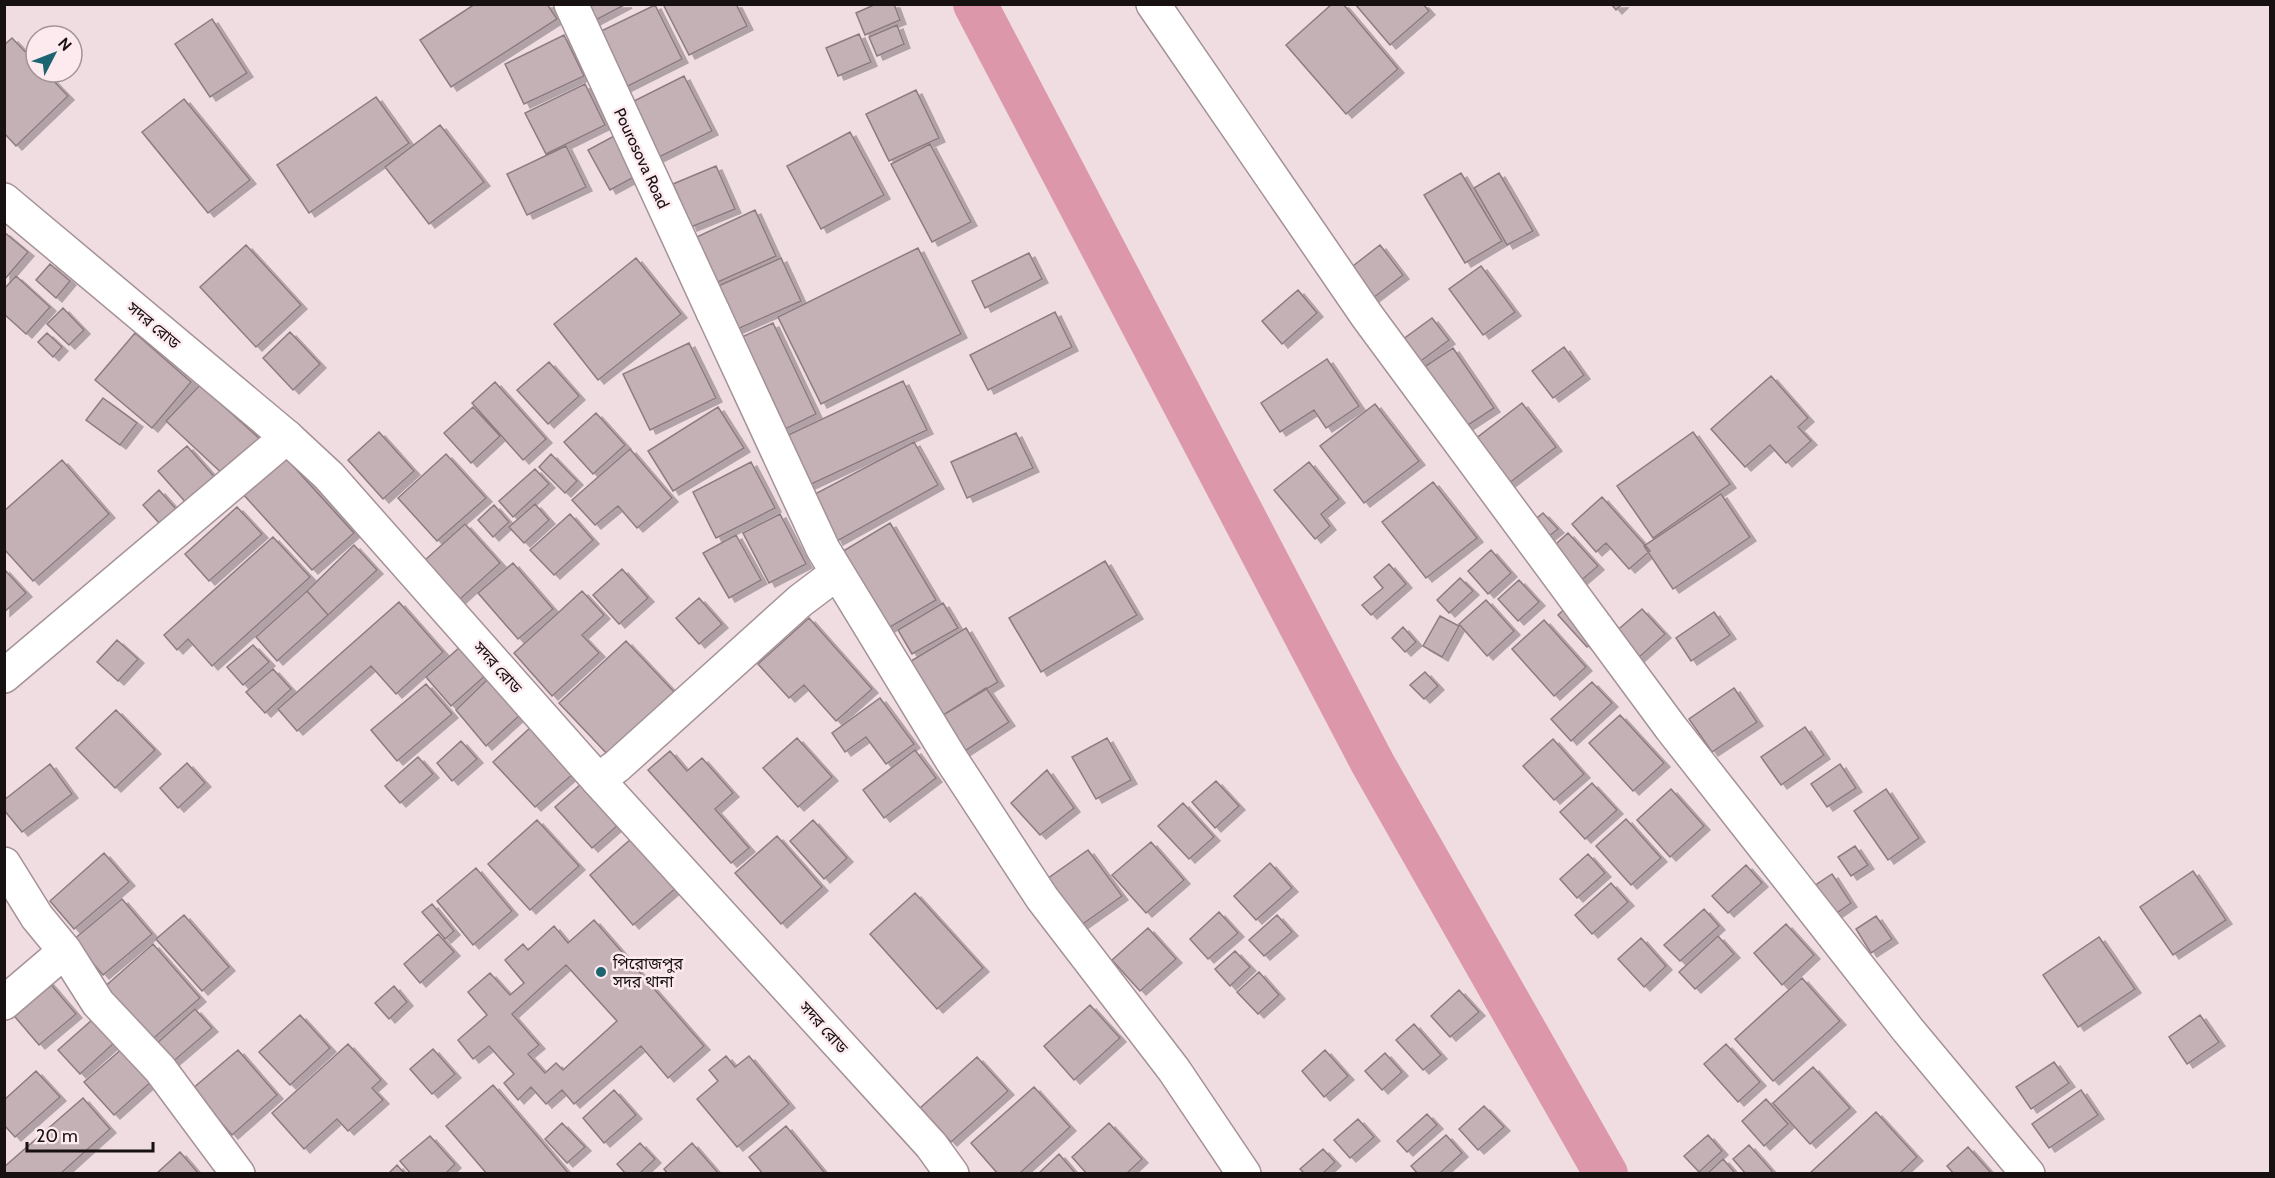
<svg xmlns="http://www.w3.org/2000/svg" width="2275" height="1178" viewBox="0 0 2275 1178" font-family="Cabin,'Noto Sans Bengali',sans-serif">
<defs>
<filter id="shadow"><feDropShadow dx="6" dy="4" stdDeviation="0" flood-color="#0004"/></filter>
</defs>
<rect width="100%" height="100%" fill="#f0dde2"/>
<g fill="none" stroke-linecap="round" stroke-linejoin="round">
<path stroke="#dd97ab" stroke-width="44" d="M975 4 1373 764 1606 1174"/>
</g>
<path fill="#c3b1b6" stroke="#8d7b80" stroke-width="1.5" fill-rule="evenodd" filter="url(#shadow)" d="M475 4H547L557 19 451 87 420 40Z
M582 4H626L592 22Z
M663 4H736L747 26 689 55Z
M876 4H894L900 20 865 35 856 13Z
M1332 4H1343L1398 69 1346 114 1286 45Z
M1355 4H1423L1429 11 1390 45Z
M1611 4H1622L1616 10Z
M655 5 682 59 624 88 597 33Z
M212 19 247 73 210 97 175 44Z
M897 25 904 44 877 56 869 37Z
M859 34 871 62 838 76 826 48Z
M564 35 584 76 524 104 505 64Z
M12 38 36 63V72H45L68 96 16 146 4 133V45Z
M684 76 712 131 653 160 626 105Z
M585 84 605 125 546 154 525 113Z
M916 90 939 138 889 161 866 114Z
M376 97 409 143 309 213 277 165Z
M184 99 250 180 208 213 142 132Z
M440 125 484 182 429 224 385 167Z
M850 132 884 195 821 229 787 166Z
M616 135 638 175 610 190 588 150Z
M930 144 971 222 932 242 891 164Z
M566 146 586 187 527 215 507 174Z
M716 166 735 209 691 227 673 184Z
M1461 173 1502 241 1465 263 1424 195Z
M1499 173 1533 231 1507 245 1474 188Z
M755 210 776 256 709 286 688 241Z
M4 232 28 252 4 280Z
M246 245 301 305 256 347 200 287Z
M1380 245 1403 275 1373 298 1349 269Z
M918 248 961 334 821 404 778 317Z
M1029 253 1042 279 985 308 972 281Z
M636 258 681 314 598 380 554 324Z
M781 258 801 301 726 334 707 291Z
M50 264 70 281 56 298 36 280Z
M1481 266 1515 312 1483 335 1449 289Z
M16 276 50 307 26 334 4 314V289Z
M1298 290 1317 313 1282 344 1262 321Z
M63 308 84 330 69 345 47 324Z
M1055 312 1072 347 988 390 970 355Z
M1432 318 1449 340 1418 363 1402 340Z
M773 323 816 414 779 432 735 340Z
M290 332 320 364 293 390 263 358Z
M47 333 62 347 53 357 38 342Z
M135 333 191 382 152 428 95 380Z
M689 343 716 398 650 430 623 374Z
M1564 347 1584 375 1553 398 1532 371Z
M1453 348 1494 408 1459 431 1418 371Z
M1327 359 1359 406 1326 428 1314 410 1280 432 1261 403Z
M549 362 579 396 548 424 517 390Z
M1771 376 1808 418 1798 427 1811 441 1786 463 1770 445 1745 467 1711 429Z
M903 381 927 430 807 486 784 437Z
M495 382 546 439 523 460 472 403Z
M200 385 261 440 227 478 166 421Z
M103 398 137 423 120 445 86 420Z
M1522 403 1556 447 1504 487 1470 443Z
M1375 404 1419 461 1364 503 1320 446Z
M473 407 500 436 471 463 444 433Z
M718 407 744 448 673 491 648 451Z
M596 413 625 445 593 474 564 442Z
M379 432 414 471 383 499 348 460Z
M1693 432 1730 484 1653 538 1617 486Z
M1016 433 1033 468 967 498 951 462Z
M914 442 938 485 837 541 815 494Z
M187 446 217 480 188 505 158 471Z
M630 449 672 498 637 528 618 506 595 525 572 500Z
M446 454 486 498 437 541 398 498Z
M551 454 577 481 565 493 539 467Z
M283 455 354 533 312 570 242 493Z
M62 460 109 514 33 581 4 549V511Z
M751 462 775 508 716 538 693 492Z
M1309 462 1339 499 1321 514 1330 526 1315 539 1274 490Z
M535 469 549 484 513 517 499 501Z
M1433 482 1477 538 1426 578 1382 522Z
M159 490 184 518 168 533 143 505Z
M1721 494 1750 537 1673 589 1644 546Z
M1602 497 1650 551 1629 569 1606 543 1596 552 1572 524Z
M535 504 549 520 524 543 509 527Z
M494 505 509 522 493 537 478 520Z
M237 507 262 534 209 581 185 554Z
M1543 513 1558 529 1543 541 1529 524Z
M570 514 593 540 554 575 530 550Z
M780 514 806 564 769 583 743 533Z
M890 523 936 600 885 630 840 553Z
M465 524 500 563 449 609 414 570Z
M1568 533 1598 566 1577 584 1548 551Z
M736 535 761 580 729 598 703 553Z
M273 537 310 577 212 666 188 639 177 650 164 635Z
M354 545 377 570 328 615 307 591Z
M1491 550 1511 573 1488 594 1468 571Z
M1105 561 1137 615 1041 672 1009 618Z
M513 563 553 609 518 639 478 593Z
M1389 564 1406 584 1371 615 1362 605 1383 588 1374 577Z
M4 569 26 593 4 612Z
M622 569 648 598 619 624 593 595Z
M1460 578 1473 591 1449 613 1437 600Z
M1519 580 1539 602 1518 621 1498 599Z
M307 591 328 615 277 661 256 637Z
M582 591 604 615 582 635 599 653 552 696 514 653Z
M699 598 722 624 699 644 676 618Z
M1486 600 1514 631 1487 656 1459 624Z
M399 602 443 652 396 694 371 666 297 731 278 709Z
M1572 602 1601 634 1587 647 1558 615Z
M943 603 958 628 912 654 898 630Z
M1642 609 1665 634 1637 659 1614 633Z
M1714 612 1730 635 1691 661 1676 638Z
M1440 616 1459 626 1442 657 1423 646Z
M809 618 872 689 836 721 804 685 789 698 758 664Z
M1544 620 1586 667 1554 696 1512 649Z
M1403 627 1416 642 1405 652 1392 638Z
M966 628 998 682 940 717 906 664Z
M117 640 138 659 118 681 97 662Z
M626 641 677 695 610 757 559 703Z
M253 645 269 662 243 685 227 667Z
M460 647 486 675 451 706 426 677Z
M273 669 291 689 265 713 246 692Z
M1425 672 1438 686 1424 699 1410 685Z
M488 679 520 715 486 746 456 710Z
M1592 682 1612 703 1571 741 1551 719Z
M426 684 452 714 397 761 371 730Z
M986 688 1009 722 962 753 940 717Z
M1734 688 1757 722 1712 752 1689 719Z
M880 698 914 744 886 764 866 737 845 752 832 733Z
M116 710 155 750 115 788 76 748Z
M1620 715 1664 763 1633 791 1589 743Z
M532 726 574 773 535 807 493 762Z
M1805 727 1824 755 1781 785 1761 757Z
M797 738 832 777 798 807 763 768Z
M1107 738 1131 780 1096 799 1072 757Z
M1553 739 1584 774 1554 800 1523 766Z
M461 741 477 759 452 781 437 763Z
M915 750 936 778 884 818 863 790Z
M670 751 687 771 702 758 733 793 715 809 749 848 731 863 648 770Z
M418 757 433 774 400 803 385 786Z
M187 763 205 783 178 808 160 788Z
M50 764 72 794 22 832 4 810V800Z
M1840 764 1856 788 1827 807 1811 784Z
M1047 770 1074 808 1040 835 1011 803Z
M1216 781 1239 806 1215 828 1192 802Z
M1592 783 1617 810 1585 839 1560 812Z
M581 784 617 826 592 848 555 807Z
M1671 789 1704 826 1670 857 1637 820Z
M1886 789 1919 838 1888 860 1854 811Z
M1183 803 1214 837 1189 859 1158 826Z
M1626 819 1661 858 1631 885 1596 846Z
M537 820 579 866 530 910 488 864Z
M813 820 847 858 824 879 790 841Z
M777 836 822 887 781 924 735 873Z
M632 838 676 888 633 925 590 875Z
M1151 842 1184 880 1146 913 1112 875Z
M1855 846 1868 865 1851 876 1838 857Z
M1088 850 1122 896 1077 928 1044 881Z
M104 853 129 882 74 929 50 901Z
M1588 854 1605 873 1577 898 1560 879Z
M1270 863 1292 888 1256 920 1234 896Z
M1746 865 1762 883 1728 913 1712 896Z
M476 868 512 911 473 945 437 901Z
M2193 871 2226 920 2173 955 2140 907Z
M1832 874 1851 903 1831 917 1811 888Z
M1611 883 1628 902 1592 934 1575 915Z
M915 893 983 968 937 1009 870 934Z
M122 899 152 934 103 975 73 940Z
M432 904 454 931 445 939 422 912Z
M1704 909 1719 926 1680 961 1664 945Z
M1219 912 1238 933 1208 959 1190 939Z
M184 915 229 967 202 991 156 939Z
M1277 915 1292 932 1264 956 1249 940Z
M1876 916 1892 939 1871 953 1856 929Z
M594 920 704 1046 668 1078 641 1046 574 1104 562 1090 546 1104 531 1087 518 1100 504 1083 514 1074 489 1046 473 1059 458 1040 487 1015 468 992 490 973 510 995 524 983 505 960 523 944 528 950 554 926 568 943ZM566 965 617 1021 563 1070 556 1063 545 1073 528 1054 539 1045 512 1014Z
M1786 924 1814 955 1782 985 1754 953Z
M1148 928 1176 959 1140 991 1112 960Z
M438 934 454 952 420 983 404 964Z
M1718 936 1734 954 1695 989 1679 972Z
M2099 937 2135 989 2078 1027 2043 975Z
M1641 938 1666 966 1644 987 1618 959Z
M153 944 200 998 148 1043 101 990Z
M1235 951 1250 967 1230 986 1215 969Z
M1259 972 1279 995 1258 1014 1237 992Z
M1802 978 1840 1021 1773 1081 1735 1039Z
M47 980 76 1014 39 1045 10 1011Z
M394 986 407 1002 389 1019 375 1003Z
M1459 990 1479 1012 1450 1037 1431 1016Z
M1090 1005 1120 1038 1074 1080 1044 1046Z
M195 1009 212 1028 169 1065 154 1046Z
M300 1015 330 1048 290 1085 259 1052Z
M2200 1015 2219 1042 2187 1064 2169 1037Z
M93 1019 114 1043 80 1074 58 1050Z
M1414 1024 1441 1055 1423 1070 1396 1040Z
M348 1044 381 1080 372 1088 383 1100 348 1131 337 1119 304 1149 272 1113Z
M1726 1044 1760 1082 1738 1102 1704 1064Z
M124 1047 153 1080 114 1115 84 1082Z
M433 1049 455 1074 432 1094 410 1069Z
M238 1050 277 1095 232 1135 192 1089Z
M1325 1050 1348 1076 1324 1097 1302 1071Z
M1385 1053 1402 1072 1382 1090 1365 1071Z
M726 1056 735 1067 749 1056 789 1104 737 1147 697 1099 718 1081 709 1070Z
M977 1057 1008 1091 951 1142 920 1108Z
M2054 1062 2069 1083 2031 1109 2016 1087Z
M1813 1067 1850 1108 1810 1144 1773 1103Z
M36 1071 60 1097 15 1137 4 1125V1100Z
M493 1085 541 1141 569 1174H487L446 1126Z
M1034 1087 1070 1127 1019 1174H998L971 1143Z
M614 1090 636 1115 604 1143 583 1118Z
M2081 1090 2098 1115 2049 1148 2032 1124Z
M83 1098 110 1129 60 1174H4V1167Z
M1766 1099 1788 1124 1764 1146 1742 1121Z
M1484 1106 1504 1127 1478 1150 1459 1129Z
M1876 1112 1917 1157 1899 1174H1809Z
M1427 1114 1437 1125 1407 1152 1397 1141Z
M1358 1119 1374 1137 1350 1158 1334 1140Z
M562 1123 585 1147 567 1163 545 1139Z
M1109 1123 1142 1159 1126 1174H1087L1072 1157Z
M786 1126 824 1172 822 1174H763L749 1157Z
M1446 1135 1462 1153 1439 1174H1418L1411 1166Z
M1708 1135 1722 1151 1699 1172 1684 1156Z
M430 1136 455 1164 445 1174H411L400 1161Z
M640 1143 655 1159 639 1174H626L617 1164Z
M692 1143 719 1174H668L664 1169Z
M1749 1145 1772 1171 1770 1174H1746L1733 1159Z
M1968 1147 1992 1174H1954L1947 1166Z
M1323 1149 1335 1162 1322 1174H1305L1300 1169Z
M180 1152 199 1174H156Z
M1059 1154 1076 1174H1038Z
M1723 1159 1736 1174H1707Z
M397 1165 405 1174H388Z"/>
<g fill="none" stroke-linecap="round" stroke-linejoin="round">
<g stroke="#a49297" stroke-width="36">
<path id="minor" d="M1153 4 1367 316 1671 728 1908 1030 2028 1174
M713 312 823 549 951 759 1042 898 1174 1070 1244 1174
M4 676 287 437
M598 780 617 766 800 601 837 573
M4 864 37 917 65 951 98 1003 160 1069 238 1174
M4 1003 65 951"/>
</g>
<g stroke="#a49297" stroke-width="36">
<path id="tertiary" d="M571 4 713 312
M4 200 287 437 329 476 598 780 931 1145 952 1174"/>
</g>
<use href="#minor" stroke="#fff" stroke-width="33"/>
<use href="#tertiary" stroke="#fff" stroke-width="33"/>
</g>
<circle fill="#1b6571" stroke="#fdeaef" stroke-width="2" cx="601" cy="972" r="6"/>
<g text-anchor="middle" stroke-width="5" stroke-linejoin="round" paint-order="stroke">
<g font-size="16" fill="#171112" stroke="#fdeaef">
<text transform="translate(642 158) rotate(65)" y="6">Pourosova Road</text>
<text transform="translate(154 325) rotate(40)" y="6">সদর রোড</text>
<text transform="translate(498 667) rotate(48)" y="6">সদর রোড</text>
<text transform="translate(824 1027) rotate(48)" y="6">সদর রোড</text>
</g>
<g font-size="16" fill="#171112" stroke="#fdeaef" text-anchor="start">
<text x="613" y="969">পিরোজপুর<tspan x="613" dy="18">সদর থানা</tspan></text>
</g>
</g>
<rect width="2275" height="1178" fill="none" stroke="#171112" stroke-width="12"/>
<g transform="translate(54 54) rotate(48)"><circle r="28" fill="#fdeaef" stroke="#a19397" stroke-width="1.5"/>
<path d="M0-4.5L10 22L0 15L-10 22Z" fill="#1b6571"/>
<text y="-9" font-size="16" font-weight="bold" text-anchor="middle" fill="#171112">N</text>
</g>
<path d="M27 1142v9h126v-9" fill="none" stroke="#171112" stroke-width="3"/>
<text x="36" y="1142" font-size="18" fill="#171112" stroke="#fdeaef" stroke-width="4.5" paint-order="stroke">20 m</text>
</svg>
